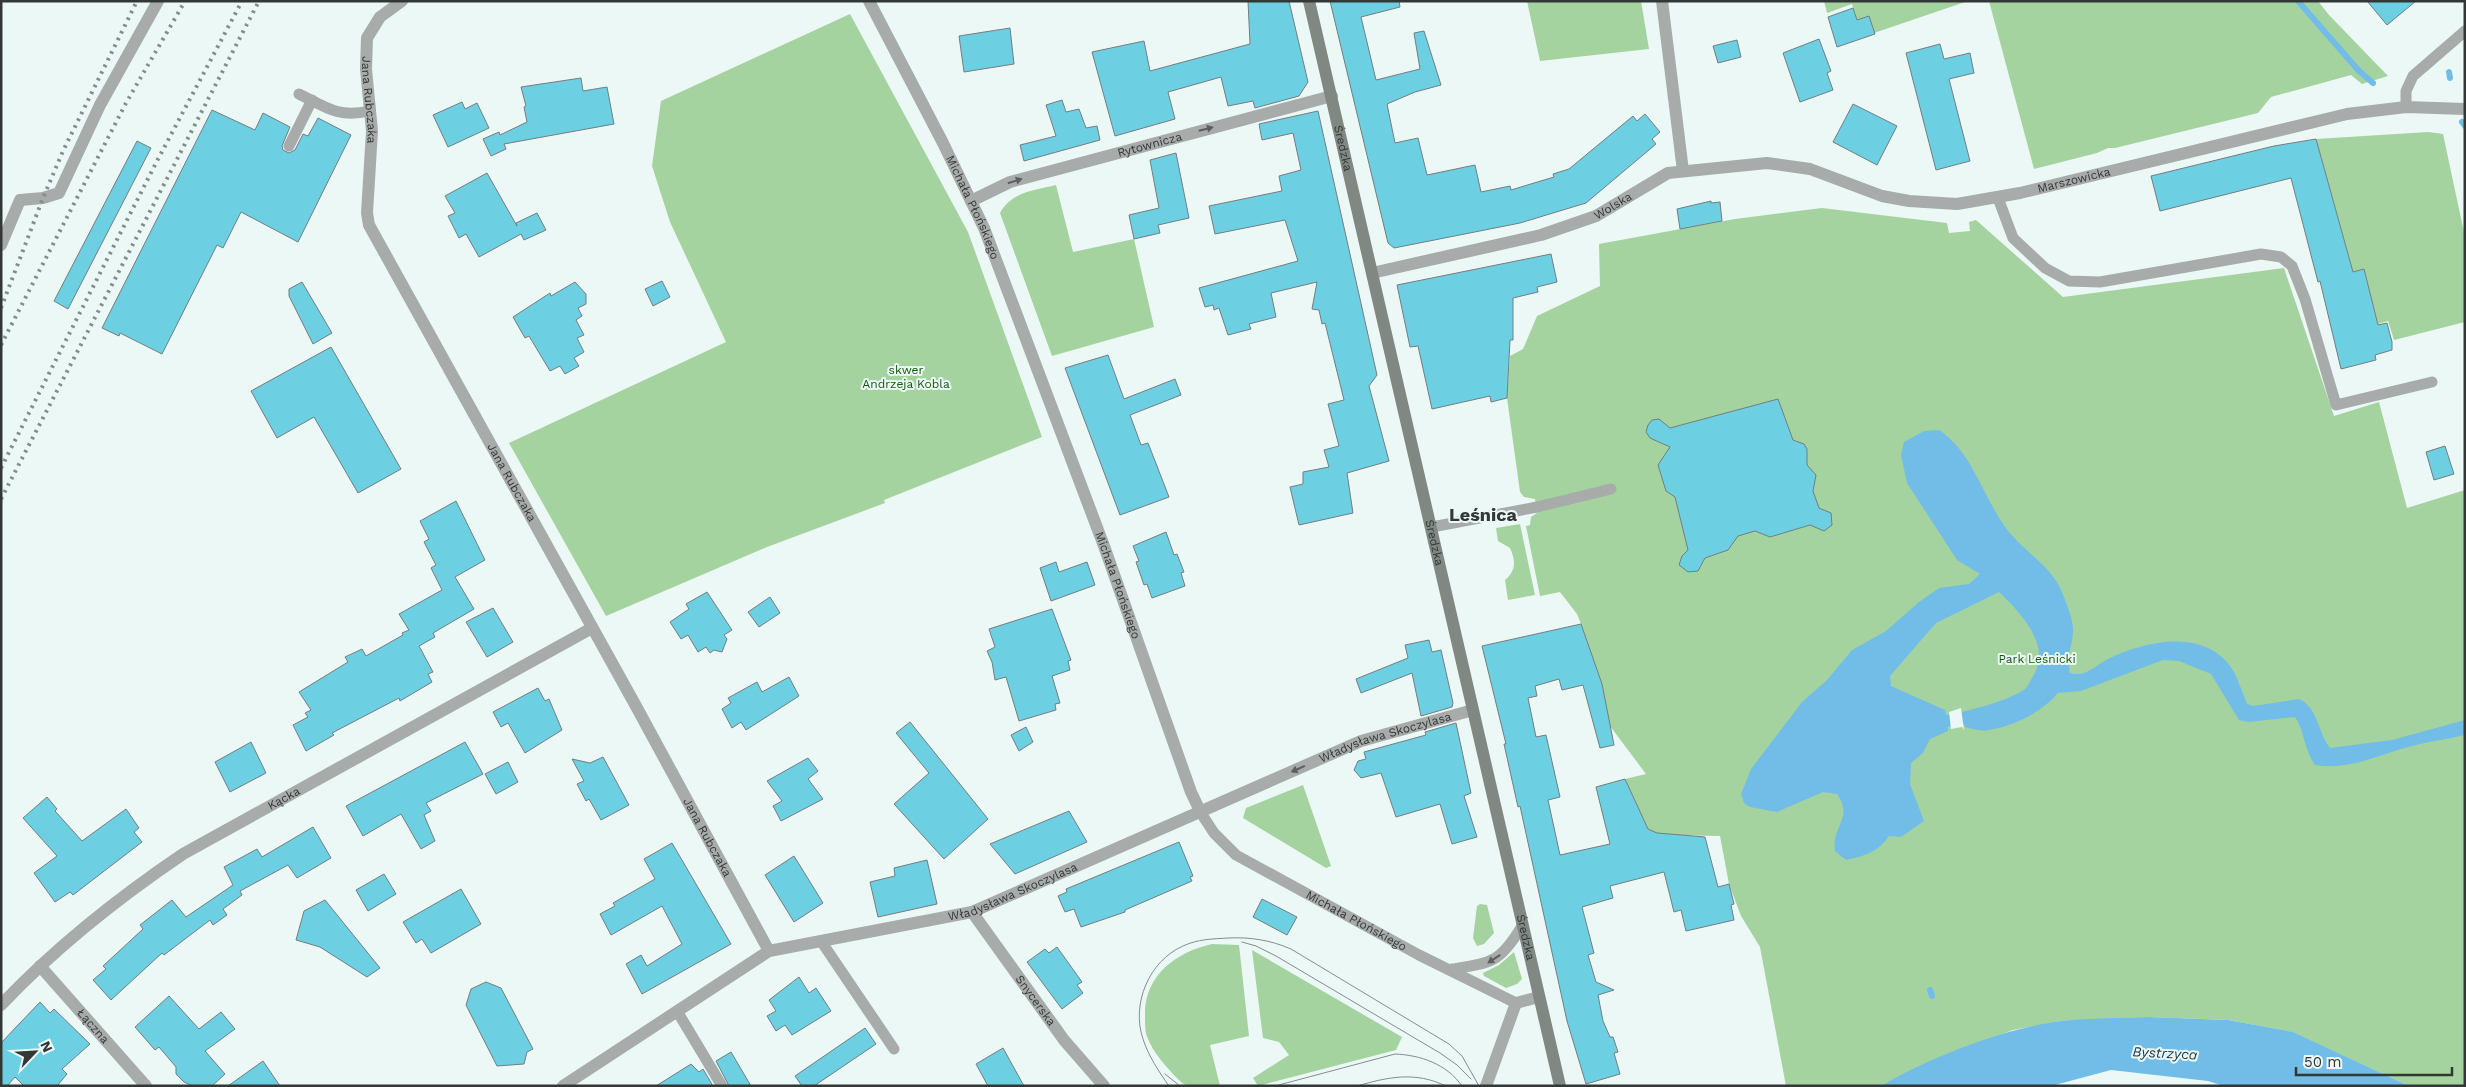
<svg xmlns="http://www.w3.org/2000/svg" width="2466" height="1087" viewBox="0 0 2466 1087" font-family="'Work Sans',sans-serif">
<rect width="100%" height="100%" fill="#ebf8f6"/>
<path fill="#a5d39f" d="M1527 1H1641L1649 49 1540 61Z
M1824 1H1968L1874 33 1869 17 1857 20 1852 4 1827 13Z
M1989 1H2318L2329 15 2388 76 2362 84 2351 75 2271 97 2258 113 2115 148H2108L2097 153 2034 169Z
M850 14 968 232 1042 437 884 500 885 503 767 547 606 616 509 443 726 342 670 222 652 166 661 101Z
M2428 132 2443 134 2465 237V322L2394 340 2388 321 2378 324 2364 269 2353 272 2316 139Z
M1056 185 1073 252 1134 239 1154 327 1052 356 1000 213C1011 192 1035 190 1056 185Z
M1822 208 1947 223 1949 233 1970 231 1969 222 1976 220 2063 297 2284 268 2334 416 2379 402 2407 508 2465 490V1086H2409L2292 1032 2228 1020 2149 1017 2061 1021 2013 1030 1951 1053 1881 1086H1786L1760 947 1741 916 1729 884 1720 836 1660 835 1648 829 1625 779 1646 774 1610 726 1595 666 1581 624 1577 614 1560 592 1540 596 1526 526 1530 525 1531 517 1537 513 1535 499 1524 497 1520 492 1507 398 1510 356 1523 349 1537 316 1600 286 1599 244 1735 219Z
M1520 524 1535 595 1508 600 1505 580C1516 571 1516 561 1510 548L1498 541 1496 528Z
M1303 785 1331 866 1326 868 1243 818 1246 808Z
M1480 904 1487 905 1494 933 1484 944 1477 946 1473 938 1477 906Z
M1212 944 1239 945 1249 1036 1210 1045 1220 1086H1188L1182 1083C1168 1069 1153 1054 1146 1034 1145 1029 1145 1021 1145 1015 1144 976 1176 952 1212 944Z
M1252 950 1402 1037 1396 1050 1258 1086 1253 1078 1289 1055 1279 1042 1263 1038Z
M1514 952 1522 979 1517 984 1506 988 1484 976 1483 973 1499 965Z"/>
<path fill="#72bde7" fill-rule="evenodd" d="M1939 430C1974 453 1984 501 2009 532 2026 553 2051 566 2062 592 2066 603 2074 620 2073 632 2072 649 2066 653 2070 673 2085 678 2096 665 2108 659 2146 640 2208 627 2234 672 2239 682 2243 694 2247 704L2253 706 2299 699C2318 707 2318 733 2330 748L2392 740 2465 720V735C2448 739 2432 741 2416 745 2382 753 2350 771 2315 765 2304 750 2305 732 2295 717L2248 722 2239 720 2211 674 2179 661 2163 660 2081 691 2058 693C2041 713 2015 725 1989 730 1982 732 1973 729 1965 727L1964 724 1948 727V731L1930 739 1923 753 1911 763 1910 784 1924 821 1901 837 1889 836C1878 852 1865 856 1846 860L1835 851C1831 827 1854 818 1837 794L1823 792 1777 812 1750 807 1744 803 1741 794 1751 769 1802 702 1827 680 1852 650 1886 631 1919 602 1939 588 1969 584 1980 574 1957 560 1907 483 1901 455 1904 442 1924 431ZM1999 592C2019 611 2053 646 2033 676 2031 680 2028 686 2025 689 2009 701 1965 712 1946 715L1945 710 1891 686 1890 676 1936 623Z
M2149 1017 2228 1020 2293 1032 2409 1086H2224L2208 1081 2111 1070 2051 1086H1881C1930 1057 2005 1028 2061 1021 2090 1018 2120 1018 2149 1017Z"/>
<path fill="#ebf8f6" d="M1961 708 1964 730 1962 727 1951 729 1949 712Z"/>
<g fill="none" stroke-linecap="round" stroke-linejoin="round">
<path stroke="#72bde7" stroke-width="6" d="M2298 1 2359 71 2373 83
M2449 72 2450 78
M2462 122 2465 126
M1930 990 1932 996"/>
</g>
<path fill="#6dcfe2" stroke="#737e80" d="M1248 1H1289L1308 82 1299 96 1255 108 1253 101 1228 106 1221 77 1168 92 1175 119 1115 136 1092 52 1144 41 1150 71 1250 44Z
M1330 1H1399L1400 7 1361 17 1376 80 1420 69 1414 33 1424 31 1441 85 1415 92 1387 104 1395 143 1418 138 1427 175 1475 165 1481 192 1510 186 1511 190 1554 177 1553 174 1569 169 1633 116 1637 121 1645 114 1660 132 1652 139 1656 144 1586 203 1520 223 1394 248 1388 243Z
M2367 1H2416L2387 25Z
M1853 8 1857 20 1869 16 1875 34 1837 47 1828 17Z
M1010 28 1014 64 964 72 959 36Z
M1819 39 1831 71 1827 73 1833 90 1800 102 1783 53Z
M1737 40 1741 57 1718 63 1713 46Z
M1940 44 1944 59 1970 53 1974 73 1949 79 1970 161 1936 170 1906 53Z
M581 78 583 91 607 87 614 124 504 144 506 149 491 156 483 139 499 132 500 135 527 122 524 107 526 106 521 87Z
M1062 100 1066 112 1079 109 1086 128 1097 126 1100 140 1024 161 1020 145 1056 136 1046 105Z
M462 102 465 109 477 103 489 128 448 147 433 115Z
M1853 104 1897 126 1877 165 1833 142Z
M212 110 255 130 263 113 290 127 282 146 283 150 289 153 295 150 303 134 308 136 318 118 351 135 298 242 241 212 223 248 217 245 162 354 120 333 119 336 102 328Z
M1318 111 1377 375 1369 386 1389 461 1347 473 1353 513 1299 525 1290 487 1303 484V472L1329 467 1324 450 1339 446 1328 404 1344 400 1325 323 1322 324 1319 310 1312 309 1317 282 1271 293 1276 317 1249 324 1251 329 1228 335 1219 308 1214 310 1213 305 1205 307 1199 288 1298 261 1285 220 1215 234 1209 206 1282 191 1279 176 1301 170 1293 133 1262 140 1259 124Z
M2316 139 2353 272 2364 269 2378 325 2387 323 2392 342V350L2375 355 2376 360 2341 369 2320 281 2318 282 2291 178 2160 211 2151 176 2274 146Z
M137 141 151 148 68 309 54 301Z
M1176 153 1189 218 1158 225 1160 233 1134 239 1129 215 1159 208 1150 160Z
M487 173 517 226 516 223 537 213 546 230 524 240 521 234 479 257 466 234 459 238 448 216 455 213 445 196Z
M1711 201V203L1720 202 1722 221 1680 229 1677 209Z
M1551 254 1557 282 1537 287 1538 292 1513 298V340H1510L1507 398 1491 402 1490 396 1432 409 1418 346 1410 347 1397 285Z
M662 281 670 297 653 306 645 289Z
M302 282 332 333 313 344 289 296V289Z
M575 282 586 294V304L578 308 582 316 576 320 584 335 577 338 584 352 574 358 579 366 565 374 560 366 550 371 529 336 525 338 513 317 550 293 551 296Z
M331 347 401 469 358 493 314 417 277 438 251 391Z
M1108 355 1124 399 1175 379 1181 395 1130 415 1141 445 1148 443 1169 497 1120 515 1065 368Z
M1778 399 1793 440 1804 444 1807 449V465L1816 475 1813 491 1819 508 1831 513 1832 525 1824 531 1810 525 1770 537 1755 531 1738 536 1728 550 1705 558 1698 571 1688 572 1679 565 1682 556 1688 550 1675 497 1666 491 1658 465 1670 447 1650 438 1646 432 1648 425 1652 420 1659 419 1670 428Z
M2445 446 2454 474 2434 480 2426 452Z
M456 501 485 560 455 577 474 609 433 633 435 637 419 646 433 672 428 674 432 682 400 701 399 698 332 733 334 735 306 751 293 725 308 717 305 713 311 710 299 692 348 662 345 657 362 649 366 656 403 635 402 633 409 630 399 614 442 590 431 568 436 565 424 542 429 539 420 521Z
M1166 532 1174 555 1177 554 1184 572 1181 573 1185 586 1152 598 1147 584 1144 585 1136 562 1139 561 1133 546Z
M1056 562 1059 572 1087 562 1095 585 1051 601 1040 568Z
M707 592 732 630 724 635 727 639 722 652 714 650 710 653 706 647 698 652 688 635 681 639 670 622 689 609 686 604Z
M770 597 780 613 759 627 748 612Z
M493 608 513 642 487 657 466 622Z
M1052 609 1071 660 1068 661 1070 670 1052 676 1060 703 1055 704 1056 710 1019 721 1006 677 995 680 992 662 987 651 995 647 989 629Z
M1581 624 1602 684 1614 745 1600 748 1583 685 1562 690 1559 679 1535 686 1537 696 1528 698 1536 737 1546 735 1560 797 1548 800 1560 855 1610 844 1596 787 1625 779 1648 829 1657 833 1705 837 1718 887 1729 884 1734 904 1731 905 1734 920 1686 931 1681 910 1674 912 1664 872 1610 886 1613 898 1582 907 1594 953 1588 955 1596 982 1614 990 1598 995 1603 1021 1610 1037H1613L1618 1052 1614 1053 1620 1074 1586 1084 1567 1021 1520 806 1518 807 1504 744H1506L1482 646Z
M1429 640 1432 652 1441 650 1453 703 1452 707 1421 716 1412 673 1361 693 1356 679 1408 658 1405 645Z
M789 677 799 696 746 730 741 722 732 728 722 709 731 703 728 698 757 682 762 692Z
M538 688 545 701 549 699 562 730 525 753 508 723 501 727 493 712Z
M910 722 988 819 944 859 894 804 929 773 896 733Z
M1456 723 1471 793 1464 796 1477 837 1452 844 1440 804 1396 817 1381 773 1361 778 1354 770 1358 761 1366 759 1364 752 1426 735 1425 732Z
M1026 727 1033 742 1019 751 1011 735Z
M251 742 266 773 230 792 215 762Z
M465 742 483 774 426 803 431 811 424 815 435 841 421 849 401 814 363 836 346 806Z
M603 757 629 805 601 820 589 799 586 801 577 784 584 781 572 759 590 763Z
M808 758 818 771 808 779 823 799 781 821 773 806 782 801 767 781Z
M508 762 518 782 496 794 485 774Z
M47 797 57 809 55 811 82 841 126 809 139 828 134 832 142 842 73 895 70 892 55 902 34 873 57 856 23 818Z
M1069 811 1087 842 1015 874 990 844Z
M313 827 331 858 297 878 288 865 240 891 242 895 223 909 227 915 213 925 210 920 164 955 162 953 111 1000 93 980 106 969 103 966 143 929 140 925 172 900 186 917 233 885 224 867 257 849 262 857Z
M1179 842 1193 876 1190 877 1192 881 1125 910V912L1081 927 1074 909 1065 912 1058 896 1067 892 1066 889Z
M672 843 731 944 642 994 626 964 641 955 647 966 682 944 662 906 611 935 600 914 615 906 613 903 655 879 644 859Z
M794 856 823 903 794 922 765 875Z
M927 860 937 904 878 917 870 882 895 876 894 868Z
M384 874 396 894 368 911 356 890Z
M461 889 481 924 431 953 422 939 416 943 403 922Z
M1262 899 1297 917 1287 935 1253 917Z
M325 900 380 968 367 977 320 947 296 940 304 911Z
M1057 947 1082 982 1077 985 1083 993 1062 1009 1027 962 1045 949 1049 953Z
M799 977 809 993 816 988 831 1011 792 1035 785 1025 776 1031 767 1016 776 1011 769 1000Z
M486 982 501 988 533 1049 527 1052 524 1064 497 1066 466 1005 471 989Z
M169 996 199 1029 221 1012 235 1029 205 1051 225 1074 212 1086H193L184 1082 176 1074V1067L159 1047 155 1050 135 1027Z
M40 1002 50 1013 54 1009 90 1044 62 1069 67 1074 57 1086H24L15 1077 7 1086H1V1043Z
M865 1028 876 1044 814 1086H802L795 1076Z
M1003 1048 1024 1086H988L976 1064Z
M731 1052 751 1086H729L716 1061Z
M263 1061 280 1086H228Z
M691 1064 699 1072 703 1069 713 1086H656Z"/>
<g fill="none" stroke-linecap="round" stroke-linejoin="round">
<g stroke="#a7aba9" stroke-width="11">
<path d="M299 94C327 108 338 118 370 111"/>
<path d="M2406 107V91L2413 76 2465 31"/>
<path d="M289 146 312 100"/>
<path d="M1998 198 2013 238 2045 268 2069 281 2100 282 2261 254 2281 257 2292 266 2305 299 2336 405 2432 382"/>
<path d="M1432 527 1537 507 1611 489"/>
<path id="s1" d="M1201 813 1214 833 1236 855 1419 955 1516 1003"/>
<path d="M821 941 894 1049"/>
<path d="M1452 969C1491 963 1500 963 1522 926"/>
<path d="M677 1011 722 1086"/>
</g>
<g stroke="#a7aba9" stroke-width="12">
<path id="s2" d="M402 1 380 17 367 38 366 69 372 131 367 213 369 225 637 708 769 951"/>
<path id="s3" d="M869 1 943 143 984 228 1104 546 1191 792 1201 813"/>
<path id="s4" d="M971 201 1010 182 1332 96"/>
<path d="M1 245 20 200 43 198 59 193 100 105 158 1"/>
<path id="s5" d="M972 912 1064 1040 1104 1086"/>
<path id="s6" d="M40 966 146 1086"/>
<path id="s7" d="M1 1005C55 948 118 898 183 854L592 628"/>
<path id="s8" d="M563 1086 769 951 972 912 1361 741 1473 710"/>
<path d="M1486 1086 1516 1003 1539 997"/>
</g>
<g stroke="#a7aba9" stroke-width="12">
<path d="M1662 1 1683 171"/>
<path id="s9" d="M1372 273 1541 235 1596 216 1668 173 1767 163 1810 169 1882 196 1909 201 1957 204 2020 193 2347 114 2406 107 2465 109"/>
</g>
<path stroke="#818884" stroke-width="12" id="s10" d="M1309 1 1560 1086"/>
<path stroke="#858d8c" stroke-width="1" d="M1242 942 1256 946 1276 956 1440 1053 1457 1065 1471 1079
M1165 1074 1180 1086
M1169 1086C1159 1072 1148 1055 1143 1039 1131 1004 1149 961 1183 946 1198 939 1212 939 1228 938 1251 937 1270 940 1291 949L1449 1044 1462 1056 1479 1086
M1275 1086 1395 1054C1420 1055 1447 1064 1462 1086
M1357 1086C1388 1077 1415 1071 1446 1086"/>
<path stroke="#858d8c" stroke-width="4" stroke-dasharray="2.5 5" stroke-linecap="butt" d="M1 308 43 198 63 151 137 1
M1 345 126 103 185 1
M1 468 157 161 242 1
M1 499 259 1"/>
</g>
<defs><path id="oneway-solid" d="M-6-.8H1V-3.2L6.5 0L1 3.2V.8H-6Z" transform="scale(1.25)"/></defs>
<g fill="#5c605f">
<use href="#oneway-solid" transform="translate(1206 129) rotate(-14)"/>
<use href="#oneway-solid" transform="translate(1015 181) rotate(-17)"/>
<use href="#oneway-solid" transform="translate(1298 769) rotate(156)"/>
<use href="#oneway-solid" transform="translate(1494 959) rotate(147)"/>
</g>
<g text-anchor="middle" stroke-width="4" stroke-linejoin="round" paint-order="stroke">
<g font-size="12" fill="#333837" stroke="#ebf8f6">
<text dy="4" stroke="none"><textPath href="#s2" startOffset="114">Jana Rubczaka</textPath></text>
<text dy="4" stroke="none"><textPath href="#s4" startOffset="188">Rytownicza</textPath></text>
<text dy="4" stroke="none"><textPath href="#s10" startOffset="151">Średzka</textPath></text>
<text dy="4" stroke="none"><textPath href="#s9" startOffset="730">Marszowicka</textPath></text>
<text dy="4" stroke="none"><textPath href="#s9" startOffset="251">Wolska</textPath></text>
<text dy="4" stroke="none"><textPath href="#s3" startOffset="231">Michała Płońskiego</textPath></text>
<text dy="4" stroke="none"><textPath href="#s2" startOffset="534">Jana Rubczaka</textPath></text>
<text dy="4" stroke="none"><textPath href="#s10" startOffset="556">Średzka</textPath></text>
<text dy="4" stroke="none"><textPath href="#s3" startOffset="636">Michała Płońskiego</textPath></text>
<text dy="4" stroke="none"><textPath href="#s8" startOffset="902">Władysława Skoczylasa</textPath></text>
<text dy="4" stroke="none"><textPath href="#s7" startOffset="352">Kącka</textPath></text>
<text dy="4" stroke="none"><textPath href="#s2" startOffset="939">Jana Rubczaka</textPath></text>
<text dy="4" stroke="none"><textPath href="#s8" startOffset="498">Władysława Skoczylasa</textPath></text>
<text dy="4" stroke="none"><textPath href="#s1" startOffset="192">Michała Płońskiego</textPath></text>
<text dy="4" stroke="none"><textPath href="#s10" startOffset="961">Średzka</textPath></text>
<text dy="4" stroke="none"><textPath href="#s5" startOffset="109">Snycerska</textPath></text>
<text dy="4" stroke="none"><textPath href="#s6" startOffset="80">Łączna</textPath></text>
</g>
<g font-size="12" fill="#14590d" stroke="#ebf8f6">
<text x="906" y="374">skwer<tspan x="906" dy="14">Andrzeja Kobla</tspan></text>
<text x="2037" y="663">Park Leśnicki</text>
</g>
<g font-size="14" font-style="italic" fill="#143648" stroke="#ebf8f6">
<text transform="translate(2165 1053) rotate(3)" y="5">Bystrzyca</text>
</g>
<g font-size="18" font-weight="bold" fill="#333837" stroke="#ebf8f6">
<text x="1483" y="521">Leśnica</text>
</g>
</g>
<rect width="2466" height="1087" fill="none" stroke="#333837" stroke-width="5"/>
<g transform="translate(35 1052) rotate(65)" stroke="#ebf8f6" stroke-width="4" paint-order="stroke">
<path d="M0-4L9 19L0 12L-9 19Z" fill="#333837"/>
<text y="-8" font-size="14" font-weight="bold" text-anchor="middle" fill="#333837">N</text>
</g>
<path d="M2296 1067v8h156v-8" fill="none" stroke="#333837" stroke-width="2.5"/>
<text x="2304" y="1067" font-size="15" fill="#333837" stroke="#ebf8f6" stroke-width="4" paint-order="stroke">50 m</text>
</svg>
